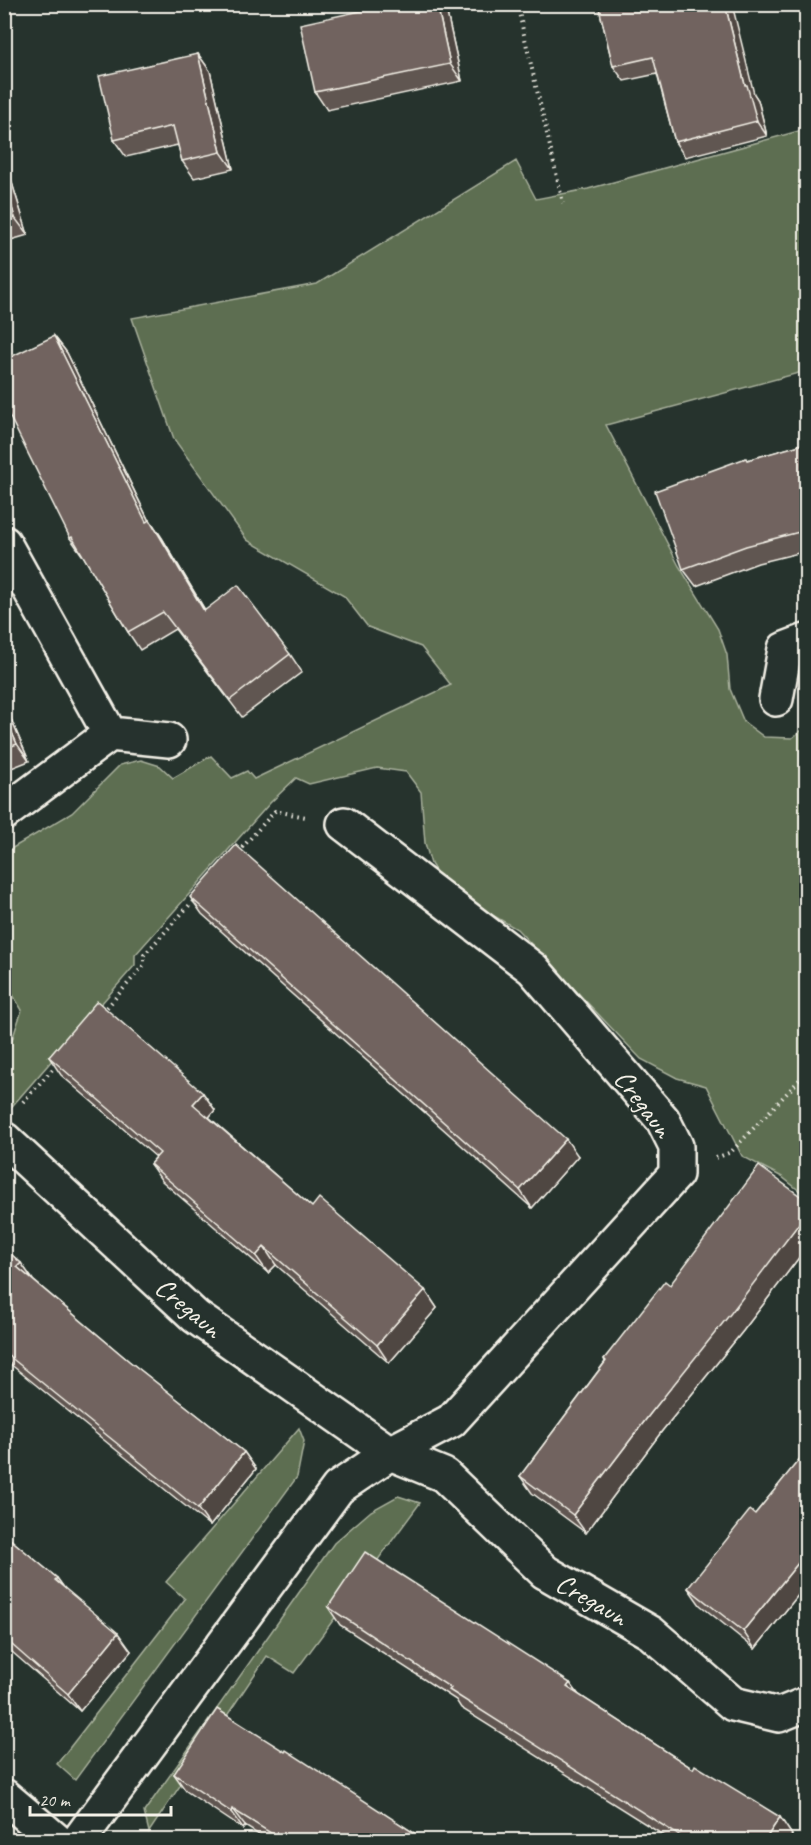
<svg xmlns="http://www.w3.org/2000/svg" width="811" height="1845" viewBox="0 0 811 1845" font-family="Caveat,sans-serif">
<rect width="100%" height="100%" fill="#26332d"/>
<filter id="ink" filterUnits="userSpaceOnUse"><feTurbulence type="fractalNoise" baseFrequency=".0167" numOctaves="2"/><feDisplacementMap in="SourceGraphic" scale="12" xChannelSelector="R" yChannelSelector="G"/><feConvolveMatrix kernelMatrix="1 2 1 2 8 2 1 2 1" color-interpolation-filters="sRGB"/></filter>
<g filter="url(#ink)">
<path fill="#5d6e51" stroke="#a8b09c" stroke-width="1.5" d="M806 129V371L606 425 679 566 718 629 727 655 730 689 744 722 764 737 792 738 806 727V1196L782 1177 742 1156 706 1086 677 1078 641 1059 517 929 447 889 431 864 425 843 421 792 406 772 377 768 309 784 296 778 270 803 135 955V965L7 1112C0 1068 9 1049 22 1010L13 995 5 998 4 853 72 813 120 765 141 760 160 766 173 778 211 756 232 778 247 771 254 779 451 685 421 647 368 627 344 596 247 540 174 439 132 318 317 284 516 161 536 199 588 189Z
M299 1428 304 1441 297 1477 75 1780 57 1764 185 1599 166 1582Z
M398 1496 420 1503 294 1673 267 1656 149 1832 144 1812 334 1543 371 1511Z"/>
<g fill="none" stroke-linecap="round" stroke-linejoin="round">
<g stroke="#f4f1e8" stroke-width="38">
<path id="street" d="M4 543 110 734
M776 699 785 649 806 641
M4 813 110 734 169 740
M4 1139 196 1317 390 1453 451 1421 676 1174V1146L663 1120 533 969 344 824
M4 1796 56 1840
M79 1840 338 1488 390 1453 444 1475 545 1572 651 1633 733 1704 779 1715 806 1704"/>
</g>
<path stroke="#f4f1e8" stroke-width="4" stroke-dasharray="1.5 4.5" stroke-linecap="butt" d="M517 4 563 203
M238 852 275 811 306 817
M103 1012 144 965V955L195 899
M23 1102 58 1063
M716 1158 731 1152 806 1073"/>
<use href="#street" stroke="#26332d" stroke-width="33"/>
</g>
<path fill="#615651" stroke="#f4f1e8" stroke-width="1.5" d="M393 4H442L447 13 462 81 327 110 315 92Z
M599 8 754 94 758 100 767 136 685 157 675 142 657 74 624 81 613 66Z
M198 54 210 71 233 169 194 178 182 161 178 145 126 157 114 140Z
M4 157 28 235 4 242Z
M54 336 67 353 149 521 150 520 162 538 205 610 290 654 302 672 242 717 175 629 140 650 128 632 83 555H82L70 538Z
M807 443V551L758 563 696 586 683 569 748 460Z
M4 703 29 761 4 771Z
M190 897 578 1156 532 1208 202 914Z
M49 1057 203 1093 215 1110 209 1117 312 1207 425 1290 437 1308 389 1363 276 1265 268 1273 162 1181 150 1164 156 1157 61 1075Z
M807 1201V1247L743 1331 662 1431 586 1533 532 1493 520 1476 605 1362 604 1359 670 1285Z
M4 1248 21 1263 33 1280 129 1361 244 1452 256 1469 210 1526 4 1359Z
M807 1450V1584L755 1649 700 1605 688 1588 755 1514Z
M4 1534 57 1578 65 1589 131 1651 80 1711 4 1645Z
M328 1607 570 1683 579 1695 693 1769 780 1817 792 1835 789 1840H671L461 1708 456 1700 340 1625Z
M285 1752 425 1840H267L245 1826 243 1829 186 1791 174 1774Z"/>
<path fill="#4f4642" stroke="#f4f1e8" stroke-width="1.5" d="M437 4H442L447 13 462 81 450 64Z
M725 4H732L754 94 758 100 767 136 757 121 745 85Z
M198 54 210 71 233 169 221 152Z
M4 157 28 235 15 218 4 181Z
M54 336 67 353 158 540 146 522Z
M150 520 162 538 216 629 204 611Z
M4 703 29 761 17 744 4 715Z
M203 1093 215 1110 206 1121 193 1104Z
M566 1139 578 1156 532 1208 520 1190Z
M807 1213V1247L743 1331 662 1431 586 1533 573 1515 650 1414Z
M264 1247 276 1265 268 1273 256 1256Z
M21 1263 33 1280 17 1267Z
M425 1290 437 1308 389 1363 377 1345Z
M244 1452 256 1469 210 1526 198 1509Z
M807 1552V1584L755 1649 743 1631Z
M57 1578 69 1595 55 1580Z
M118 1633 131 1651 80 1711 68 1694Z
M570 1683 582 1700 567 1687Z
M232 1809 245 1826 243 1829 231 1812Z
M780 1817 792 1835 789 1840H765Z"/>
<path fill="#71645e" stroke="#f4f1e8" stroke-width="1.5" d="M393 4H437L450 64 315 92 300 24Z
M617 4H725L745 85H747L757 121 675 142 653 57 613 66 599 8Z
M198 54 221 152 182 161 173 126 114 140 99 76Z
M4 181 15 218 4 221Z
M54 336 146 522 150 520 204 611 238 585 290 654 230 700 163 612 128 632 72 537 70 538 4 405V360Z
M807 443V530L746 546 683 569 655 491 746 458 747 460Z
M4 715 17 744 4 749Z
M236 845 566 1139 520 1190 190 897Z
M97 1001 203 1093 193 1104 312 1207 319 1198 425 1290 377 1345 264 1247 256 1256 150 1164 160 1153 49 1057Z
M759 1166 807 1201V1213L731 1313 650 1414 573 1515 520 1476 606 1361 604 1359 665 1281 670 1285Z
M4 1248 21 1263 17 1267 129 1361 244 1452 198 1509 4 1352Z
M807 1450V1552L743 1631 688 1588 750 1510 755 1514Z
M4 1534 57 1578 55 1580 118 1633 68 1694 4 1638Z
M365 1552 570 1683 567 1687 693 1769 695 1765 780 1817 765 1840H686L449 1690 451 1688 328 1607Z
M217 1709 285 1752 286 1750 425 1840H282L232 1809 231 1812 174 1774Z"/>
</g>
<g text-anchor="middle" stroke-width="5" stroke-linejoin="round" paint-order="stroke">
<g font-size="28" fill="#f4f1e8" stroke="#26332d">
<text transform="translate(644 1103) rotate(53)" y="10">Cregaun</text>
<text transform="translate(189 1307) rotate(40)" y="10">Cregaun</text>
<text transform="translate(592 1599) rotate(30)" y="10">Cregaun</text>
</g>
</g>
<rect width="811" height="1845" fill="none" stroke="#26332d" stroke-width="24"/>
<rect x="12" y="12" width="787" height="1821" fill="none" stroke="#f4f1e8" stroke-width="2" filter="url(#ink)"/>
<path d="M30 1806v9h141v-9" fill="none" stroke="#f4f1e8" stroke-width="3"/>
<text x="39" y="1806" font-size="18" fill="#f4f1e8" stroke="#26332d" stroke-width="4.5" paint-order="stroke">20 m</text>
</svg>
